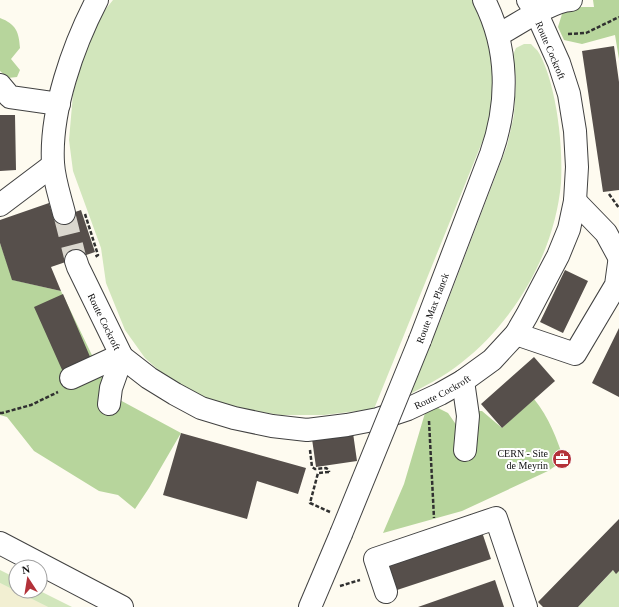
<svg xmlns="http://www.w3.org/2000/svg" width="619" height="607" viewBox="0 0 619 607" font-family="Georgia,serif">
<rect width="100%" height="100%" fill="#fefbf0"/>
<path fill="#f2efd2" d="M0 583 48 607H0Z"/>
<path fill="#d2e6bc" d="M113 0H472C478 12 487 28 490 40 496 70 493 100 487 130L374 409 324 415H281L234 408 202 397 173 383 145 358 125 330 106 283 101 248 73 171 69 140 73 94 85 51 101 15Z
M524 44H531C533 47 537 49 539 53 550 72 557 107 559 128 561 146 562 165 561 183 555 252 515 321 461 363 444 377 423 387 404 397L441 319 507 146 514 115 516 79 513 55 516 48Z
M619 564V607H578Z
M0 570 16 578V591L0 583Z
M16 591H40L72 607H48Z"/>
<path fill="#b7d59c" d="M593 0H619V59L615 35 582 44 564 40 558 27 562 14 574 7H594Z
M0 18C16 24 19 32 20 48L11 59 20 70 17 77 8 78 0 71Z
M0 243 13 280 61 291 103 378 99 411 113 414 118 399 181 433 149 488 135 509 118 495 99 491 34 451 7 417 0 415Z
M534 399C549 417 557 439 564 460L548 471 462 511 383 533 404 484 425 413 434 406 448 413 457 426 477 411H482L502 428Z"/>
<path fill="#564f4b" d="M614 46 619 82V190L603 192 582 51Z
M0 115H15L16 170 0 171Z
M49 203 54 219 81 210 95 252 51 267 61 291 12 280 0 243V220Z
M565 270 588 281 563 333 540 322Z
M63 294 91 359 63 372 34 307Z
M619 328V397L592 383Z
M534 357 555 381 502 428 481 404Z
M181 433 306 468 298 494 257 481 247 519 163 495Z
M353 433 357 461 316 467 312 439Z
M619 519V571L616 574 613 570 578 607H543L538 602Z
M482 532 491 559 391 592 382 565Z
M495 580 504 607H418Z"/>
<g fill="none" stroke-linecap="round" stroke-linejoin="round">
<path stroke="#dad7ce" stroke-width="22" stroke-dasharray="22 11" stroke-linecap="butt" d="M64 213 76 261"/>
<g stroke="#414141" stroke-width="24">
<g id="minor">
<path d="M498 35C517 25 551 1 571 0"/>
<path d="M0 85 10 97 59 104"/>
<path d="M575 201 606 233 619 257"/>
<path d="M0 205 53 165"/>
<path d="M64 213C60 197 54 180 53 163 50 111 73 46 97 0"/>
<path id="s1" d="M76 261 78 267 122 357 149 378 175 394 201 408 234 418 272 426 307 430 347 425 378 419 408 409 440 394 463 381 492 360 516 334 527 315 558 256 569 229 575 201 577 167 575 131 569 94 559 63 537 14 528 0"/>
<path d="M516 334 575 354 616 285 619 263"/>
<path d="M420 340 491 154C509 103 509 49 484 0"/>
<path d="M71 378 121 355"/>
<path d="M463 381 468 416 465 450"/>
<path d="M109 404 111 388 122 357"/>
<path d="M0 543 122 607"/>
<path d="M386 592 375 559 496 518 526 607"/>
<path d="M310 607 341 534"/>
</g>
</g>
<path stroke="#303030" stroke-width="2.5" stroke-dasharray="4 2" stroke-linecap="butt" d="M568 34 586 33 619 17
M609 194 619 208
M85 214 98 255 95 257
M0 413H2L31 405 58 392
M429 421 434 518
M310 450 312 467 315 469 326 468 329 470V472
M329 472 318 473 310 503 330 512
M340 586 360 580"/>
<use href="#minor" stroke="#fff" stroke-width="22"/>
<g stroke="#414141" stroke-width="24" stroke-linecap="butt">
<path id="minor-bridge" d="M341 534 420 340"/>
</g>
<use href="#minor-bridge" stroke="#fff" stroke-width="22"/>
</g>
<defs>
<g id="office-disc" transform="scale(1)"><circle r="9.5" fill="#b33139" stroke="#fff"/><path d="M-6-3h4V-5.5h4V-3h4V5H-6ZM-1-4.5V-3h2v-1.5ZM-6 0V1H6V0Z" fill="#fff"/></g>
</defs>
<g fill-rule="evenodd">
<use href="#office-disc" x="562" y="459"/>
</g>
<g text-anchor="middle" stroke-width="4" stroke-linejoin="round" paint-order="stroke">
<g font-size="10" fill="#0e0e0e" stroke="#fff">
<text transform="translate(551 50) rotate(67)" y="4">Route Cockroft</text>
<text transform="translate(432 308) rotate(-69)" y="4">Route Max Planck</text>
<text dy="4" stroke="none"><textPath href="#s1" startOffset="67">Route Cockroft</textPath></text>
<text dy="4" stroke="none"><textPath href="#s1" startOffset="451">Route Cockroft</textPath></text>
</g>
<g font-size="10" fill="#0e0e0e" stroke="#fff" text-anchor="end">
<text x="548" y="457">CERN - Site<tspan x="548" dy="12">de Meyrin</tspan></text>
</g>
</g>
<g transform="translate(28 579) rotate(348)"><circle r="19" fill="#ffffff" stroke="#9f9f9f"/>
<path d="M0-3L7 15L0 10L-7 15Z" fill="#b33139"/>
<text y="-6" font-size="11" font-weight="bold" text-anchor="middle" fill="#0e0e0e">N</text>
</g>
</svg>
